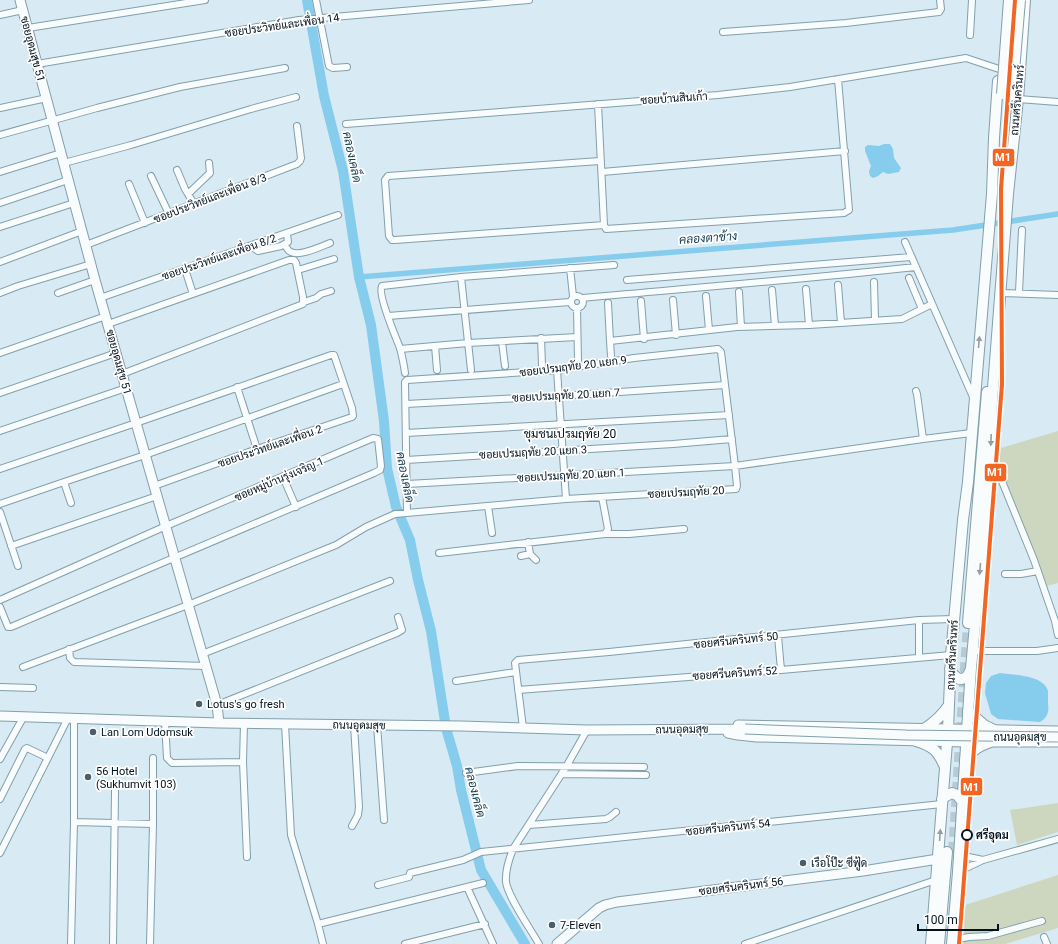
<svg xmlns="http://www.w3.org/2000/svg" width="1058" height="944" viewBox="0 0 1058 944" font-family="Roboto,Sarabun,sans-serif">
<rect width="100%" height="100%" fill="#d8eaf3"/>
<path fill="#cdd7bf" d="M1058 431V583L1047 586 999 464 1001 448Z
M1058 803V832L1017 845 1010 810Z
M1058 875V928L1005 944H955L959 907Z"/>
<path fill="#86cced" d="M884 144H890L893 149 894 158 901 168 899 172 888 174 883 172 878 176 873 178 870 176 869 171 871 166 865 151V147L868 145 879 146Z
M1000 673C1013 675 1044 675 1048 691 1048 695 1048 699 1048 703 1049 712 1048 717 1040 722L998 719 991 714 985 693 986 683 991 676Z"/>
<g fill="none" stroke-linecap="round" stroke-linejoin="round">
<path stroke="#86cced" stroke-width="5.5" d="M359 277 953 230 1058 214"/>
<path stroke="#86cced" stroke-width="10" d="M307 0 324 96 343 171 359 277 371 325 384 421 387 468 396 507 410 540 418 580 431 631 446 728 457 766 461 790 481 870 525 944"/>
<path stroke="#b8cad3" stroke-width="10" stroke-dasharray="10 5" stroke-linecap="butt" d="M953 852 968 623"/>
<g stroke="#839fab" stroke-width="8">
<path id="street" d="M316 0 329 66 333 68 347 67
M0 15 23 10
M28 28 205 0
M723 32 846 23 939 12 941 9 940 0
M970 35 972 0
M37 64 299 20 529 0
M1018 99 1058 102
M598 104 604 225 606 229 844 213 849 210 838 79
M0 108 47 98
M346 124 718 95 790 87 966 58 999 69
M0 135 97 108 180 87 285 68
M600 161 388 176 385 180 389 236 392 240H395L604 225
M64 163 131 145 251 109 296 97
M177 170 185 189 194 204
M0 172 61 153
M602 172 845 151
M151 176 169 214
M129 184 145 223
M188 194 210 173 209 163
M0 203 68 180
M0 227 74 203
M905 242 973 397
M86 245 297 164 300 161 301 158 297 126
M285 245C286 247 288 251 291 252 299 257 322 246 330 243
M251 246 258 251 281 246 288 242 287 234
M0 262 82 231
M570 268 573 296
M185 269 193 294
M298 270 334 259
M461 277 471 370
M909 278 922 309
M627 280 911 257
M874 282 875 320
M838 285 841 323
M806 289 809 325
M772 290 775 326
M739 292 741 327
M1019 292 1022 230
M0 293 18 286 91 264
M58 293 95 280
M1000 293 1058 295
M571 302a6 6 0 1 1 12 0a6 6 0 1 1-12 0Z
M706 296 709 330
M100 298 338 215
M582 298C694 288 805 279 916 267
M673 300 676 335
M641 301 644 339
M304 302 316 298 321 294 331 291
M608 303 610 341 737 327 809 325 902 319 932 304
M577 308 578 361
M388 316 570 302
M108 324 289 260H294L296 263 303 297V304L122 374
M541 338 542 365
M610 341 611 356
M502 342 505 366
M435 346 437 370
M400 349 468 343 577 337
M0 353 106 316
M557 370 566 499
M405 373C404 365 402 356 400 348 396 338 377 293 382 286L461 277 614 265
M237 387 257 449
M916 391 917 394 923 439
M0 393 116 353
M406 404 559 396 725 385
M0 431 126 388
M406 433 729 415
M406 460 673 444 732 439
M990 463 997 469 1034 560 1055 621 1058 635
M0 469 136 423 331 355H334L352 408 353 416 352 417 257 449 154 486
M283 477 296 507
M64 482 71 503
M407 484 735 466 923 439 971 433
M0 504 64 482 145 455 343 384
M488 506 492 533
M0 512 18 566
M605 534H629L684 529
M528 542 530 554 536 560
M11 546 157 496
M439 553 605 534 608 529 602 497
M521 556 530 554
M1005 574H1021L1038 571
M0 600 166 526 373 438 378 439 381 466 380 470 374 473 11 627H8L0 607
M919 620V657
M778 636 781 670
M69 649 70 658 74 662 206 666
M973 651H1037L1058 648
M202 654 390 581
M23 667 188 605 336 545 366 527 395 514 566 499 736 489 737 486 735 466 721 352 718 349 634 358 557 370 407 380 405 382 407 513
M456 681 516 672
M0 687 33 688
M518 690 781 670 951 655
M217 705 397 633 402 630 398 617
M165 721 167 758 172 763 243 762 244 723
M285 724 291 835 318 924 323 944
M377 725 384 820
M523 728 515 663 518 660 609 652 919 620 954 619
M0 759 24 716
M243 762 247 857
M466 773 518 766 644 767
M562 774 646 775
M0 799 25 749 27 748 48 758
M74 822 153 824V758
M529 825 606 819 610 817 616 812
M352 826 358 815 359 807 354 725
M0 853 68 718
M959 855 983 860
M958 872 983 860 1058 839
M378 885 409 877 410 873 463 860 481 852 942 804
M467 887 483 883
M318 924 467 887 493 944
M1044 937 1047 944
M952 940 969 937 988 936 1042 921
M71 944 74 822V718
M113 944 115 791
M150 944 153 824
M405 944 485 924
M539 944C531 930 508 897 506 882 505 870 509 859 513 849L566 767 587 730
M745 944 936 880"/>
</g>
<g stroke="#839fab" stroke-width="11">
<path id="secondary" d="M20 0 95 280 217 705 219 723
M0 716 219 723 461 726 587 730 745 729
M738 725 1058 731
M728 733 738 735 757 737 966 742H1058
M557 944 599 908 605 905 617 902 863 871 938 859"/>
</g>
<g stroke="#839fab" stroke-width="12">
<path id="primary" d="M968 623 987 392
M950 669C952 674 959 683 966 677 969 675 970 671 971 668
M968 711 984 725 994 730
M924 729C935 722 942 716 949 705
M916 741C933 746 938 751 945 767
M965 759C973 750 979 746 990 742
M942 799 946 796 952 793 957 795 962 801
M931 944 948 730 951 655 963 520 968 482 992 194 994 138 998 81
M939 944 947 852
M952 944 958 872 971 668 990 463 992 401 1008 194 1018 99 1025 0"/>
</g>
<use href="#street" stroke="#f9fcfd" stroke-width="6"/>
<use href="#secondary" stroke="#f9fcfd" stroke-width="9"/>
<use href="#primary" stroke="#f9fcfd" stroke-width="10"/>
<g stroke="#839fab" stroke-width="11" stroke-linecap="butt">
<path id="secondary-bridge" d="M745 729 906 735 1058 737"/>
</g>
<g stroke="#839fab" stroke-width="12" stroke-linecap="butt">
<path id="primary-bridge" d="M1002 94 1009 0
M1012 95 1020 0"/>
</g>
<use href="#secondary-bridge" stroke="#f9fcfd" stroke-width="9"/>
<use href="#primary-bridge" stroke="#f9fcfd" stroke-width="10"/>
<g stroke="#fff" stroke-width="7">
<path id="metro-1" d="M959 944 1002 384 1001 189 1015 0"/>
</g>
<use href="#metro-1" stroke="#f26522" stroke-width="4"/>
</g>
<defs><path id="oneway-solid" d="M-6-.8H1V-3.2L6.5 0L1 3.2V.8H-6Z"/></defs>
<g fill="#959ea4">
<use href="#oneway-solid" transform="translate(979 342) rotate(-85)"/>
<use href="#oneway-solid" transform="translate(991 440) rotate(92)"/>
<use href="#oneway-solid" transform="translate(980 569) rotate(95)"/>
<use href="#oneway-solid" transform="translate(940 835) rotate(-86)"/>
</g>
<g fill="#4c5e69" stroke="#fff" stroke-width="1.5">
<circle cx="199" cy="704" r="4"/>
<circle cx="93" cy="732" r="4"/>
<circle cx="88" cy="777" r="4"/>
<circle cx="803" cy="863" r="4"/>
<circle cx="552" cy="925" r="4"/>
</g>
<circle fill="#fff" stroke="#00121e" stroke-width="2" cx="967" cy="835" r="5"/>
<g text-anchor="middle" stroke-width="3.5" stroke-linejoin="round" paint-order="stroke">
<g font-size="11" fill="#00121e" stroke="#fff">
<text transform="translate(282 25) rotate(-8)" y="4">ซอยประวิทย์และเพื่อน 14</text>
<text transform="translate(33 49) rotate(75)" y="4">ซอยอุดมสุข 51</text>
<text transform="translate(674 98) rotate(-4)" y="4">ซอยบ้านสินเก้า</text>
<text transform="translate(1017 100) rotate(-85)" y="4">ถนนศรีนครินทร์</text>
<text transform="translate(210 198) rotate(-21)" y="4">ซอยประวิทย์และเพื่อน 8/3</text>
<text transform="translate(219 257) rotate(-19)" y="4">ซอยประวิทย์และเพื่อน 8/2</text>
<text transform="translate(119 362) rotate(74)" y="4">ซอยอุดมสุข 51</text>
<text transform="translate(573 366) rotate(-7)" y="4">ซอยเปรมฤทัย 20 แยก 9</text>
<text transform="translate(566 395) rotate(-3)" y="4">ซอยเปรมฤทัย 20 แยก 7</text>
<text transform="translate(270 446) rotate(-19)" y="4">ซอยประวิทย์และเพื่อน 2</text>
<text transform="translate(533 452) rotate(-3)" y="4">ซอยเปรมฤทัย 20 แยก 3</text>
<text transform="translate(571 475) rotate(-3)" y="4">ซอยเปรมฤทัย 20 แยก 1</text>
<text transform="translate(279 479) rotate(-23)" y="4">ซอยหมู่บ้านรุ่งเจริญ 1</text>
<text transform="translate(686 492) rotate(-3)" y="4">ซอยเปรมฤทัย 20</text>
<text transform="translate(736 640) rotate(-6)" y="4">ซอยศรีนครินทร์ 50</text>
<text transform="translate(952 655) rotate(-87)" y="4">ถนนศรีนครินทร์</text>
<text transform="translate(735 673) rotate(-4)" y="4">ซอยศรีนครินทร์ 52</text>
<text transform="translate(359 725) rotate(1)" y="4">ถนนอุดมสุข</text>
<text transform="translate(682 729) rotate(-1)" y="4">ถนนอุดมสุข</text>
<text x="1020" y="741">ถนนอุดมสุข</text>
<text transform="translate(728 827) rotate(-6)" y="4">ซอยศรีนครินทร์ 54</text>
<text transform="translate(741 886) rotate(-7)" y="4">ซอยศรีนครินทร์ 56</text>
</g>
<g font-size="11" fill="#00121e" stroke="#fff" text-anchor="start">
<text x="207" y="708">Lotus's go fresh</text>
<text x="101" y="736">Lan Lom Udomsuk</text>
<text x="96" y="775">56 Hotel<tspan x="96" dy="13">(Sukhumvit 103)</tspan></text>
<text x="811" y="867">เรือโป๊ะ ซีฟู้ด</text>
<text x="560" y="929">7-Eleven</text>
</g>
<g font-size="11" font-weight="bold" fill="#00121e" stroke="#fff" text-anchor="start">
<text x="976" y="839">ศรีอุดม</text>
</g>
<g font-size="12" font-style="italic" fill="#194154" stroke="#fff">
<text transform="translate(352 157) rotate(78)" y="4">คลองเคล็ด</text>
<text transform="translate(708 238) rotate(-4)" y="4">คลองตาช้าง</text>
<text transform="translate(405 477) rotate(79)" y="4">คลองเคล็ด</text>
<text transform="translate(475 792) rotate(76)" y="4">คลองเคล็ด</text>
</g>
<g font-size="12" fill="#00121e" stroke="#fff">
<text x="570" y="438">ชุมชนเปรมฤทัย 20</text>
</g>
</g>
<g stroke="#fff" stroke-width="1.5">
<rect x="992" y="148" width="23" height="19" rx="4" fill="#f26522"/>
<rect x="984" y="463" width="23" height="19" rx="4" fill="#f26522"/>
<rect x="960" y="777" width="23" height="19" rx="4" fill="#f26522"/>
</g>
<g font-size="11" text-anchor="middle" font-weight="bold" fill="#fff">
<text x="1003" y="161">M1</text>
<text x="995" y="476">M1</text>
<text x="971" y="791">M1</text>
</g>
<path d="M918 924v6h80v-6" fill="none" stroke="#00121e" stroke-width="2"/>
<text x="924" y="924" font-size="12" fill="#00121e" stroke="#ffffff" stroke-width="3" paint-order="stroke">100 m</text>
</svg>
